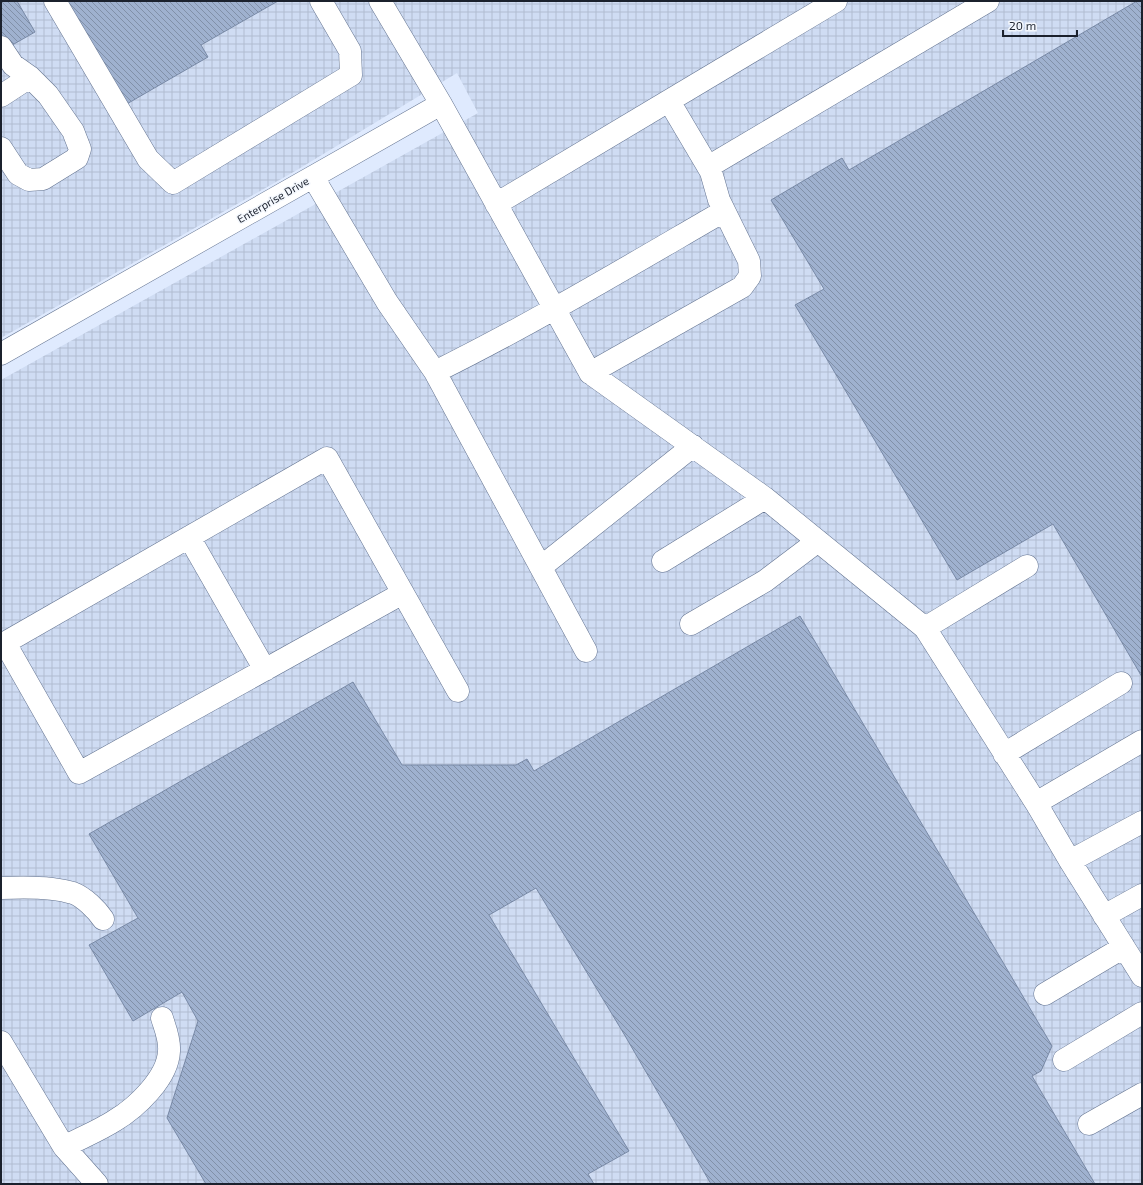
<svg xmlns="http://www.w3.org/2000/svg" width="1143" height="1185" viewBox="0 0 1143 1185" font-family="'Exo 2',sans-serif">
<defs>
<pattern id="industrial-grid" width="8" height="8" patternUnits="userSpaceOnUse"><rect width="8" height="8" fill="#cfdcf3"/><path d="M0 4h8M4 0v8" fill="none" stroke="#b1bcd1"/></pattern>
<pattern id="building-back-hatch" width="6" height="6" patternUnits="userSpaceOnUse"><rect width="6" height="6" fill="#9fb1cf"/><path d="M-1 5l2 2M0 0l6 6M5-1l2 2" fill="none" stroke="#8190a8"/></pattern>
</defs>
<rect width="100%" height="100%" fill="#dfeafe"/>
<path fill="url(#industrial-grid)" d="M1 1H1142V1184H1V380L478 113 457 73 297 170 1 338Z"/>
<path fill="url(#building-back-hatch)" stroke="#7889a6" d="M1 1H17L35 32 7 48 1 37Z
M65 1H278L201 45 208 57 125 105Z
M1137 1H1142V677L1053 524 957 580 795 305 824 289 771 200 842 158 849 170Z
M800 616 1052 1046 1041 1071 1032 1076 1095 1184H711L624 1034 536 888 489 915 629 1151 588 1174 594 1184H206L167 1118 198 1021 182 992 133 1021 89 945 138 918 89 834 353 682 402 765H516L527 759 534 771Z"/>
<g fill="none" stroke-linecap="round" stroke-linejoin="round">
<g stroke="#657592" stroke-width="23">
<path id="minor" d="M55 1 148 159 173 183 351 75 350 51 321 1
M380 1 441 104 590 373 765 498 925 628 1036 803 1070 861 1142 976
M1 47 13 65 30 77 48 95 73 131 80 149 77 158 43 179 29 180 18 174 1 148
M1 96 30 77
M708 167 988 1
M313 177 387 302 435 372
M496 204 836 1
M1 354 441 104
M590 373 742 287 750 276 749 261 719 200 711 172 669 101
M189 537 265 670
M663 561 765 498
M541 567 693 446
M691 624 765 581 818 541
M925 628 1027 566
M5 643 79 773 403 593
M1 645 327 458 458 691
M586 651 435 372C534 323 629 266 724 211
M1004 754 1121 683
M1036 803 1142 741
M1070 861 1142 822
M1 888C21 887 54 887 73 893 84 897 97 910 103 919
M1104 916 1142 895
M1045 994 1124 947
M1 1042 64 1147
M1064 1060 1142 1013
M1089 1124 1142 1094
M97 1184 64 1147C81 1138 98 1131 114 1121 136 1108 168 1078 169 1051 170 1039 165 1028 162 1018"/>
</g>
<use href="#minor" stroke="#fff" stroke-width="22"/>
</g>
<g text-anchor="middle" stroke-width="3" stroke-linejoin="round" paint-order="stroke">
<g font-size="11" fill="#1b212d" stroke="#f3f7fd">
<text transform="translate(273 200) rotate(-30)" y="4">Enterprise Drive</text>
</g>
</g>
<rect width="1143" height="1185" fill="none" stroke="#1b212d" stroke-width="4"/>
<path d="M1003 30v6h74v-6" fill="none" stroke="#1b212d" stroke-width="2"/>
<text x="1009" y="30" font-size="12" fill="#1b212d" stroke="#f3f7fd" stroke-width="3" paint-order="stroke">20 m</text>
</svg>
